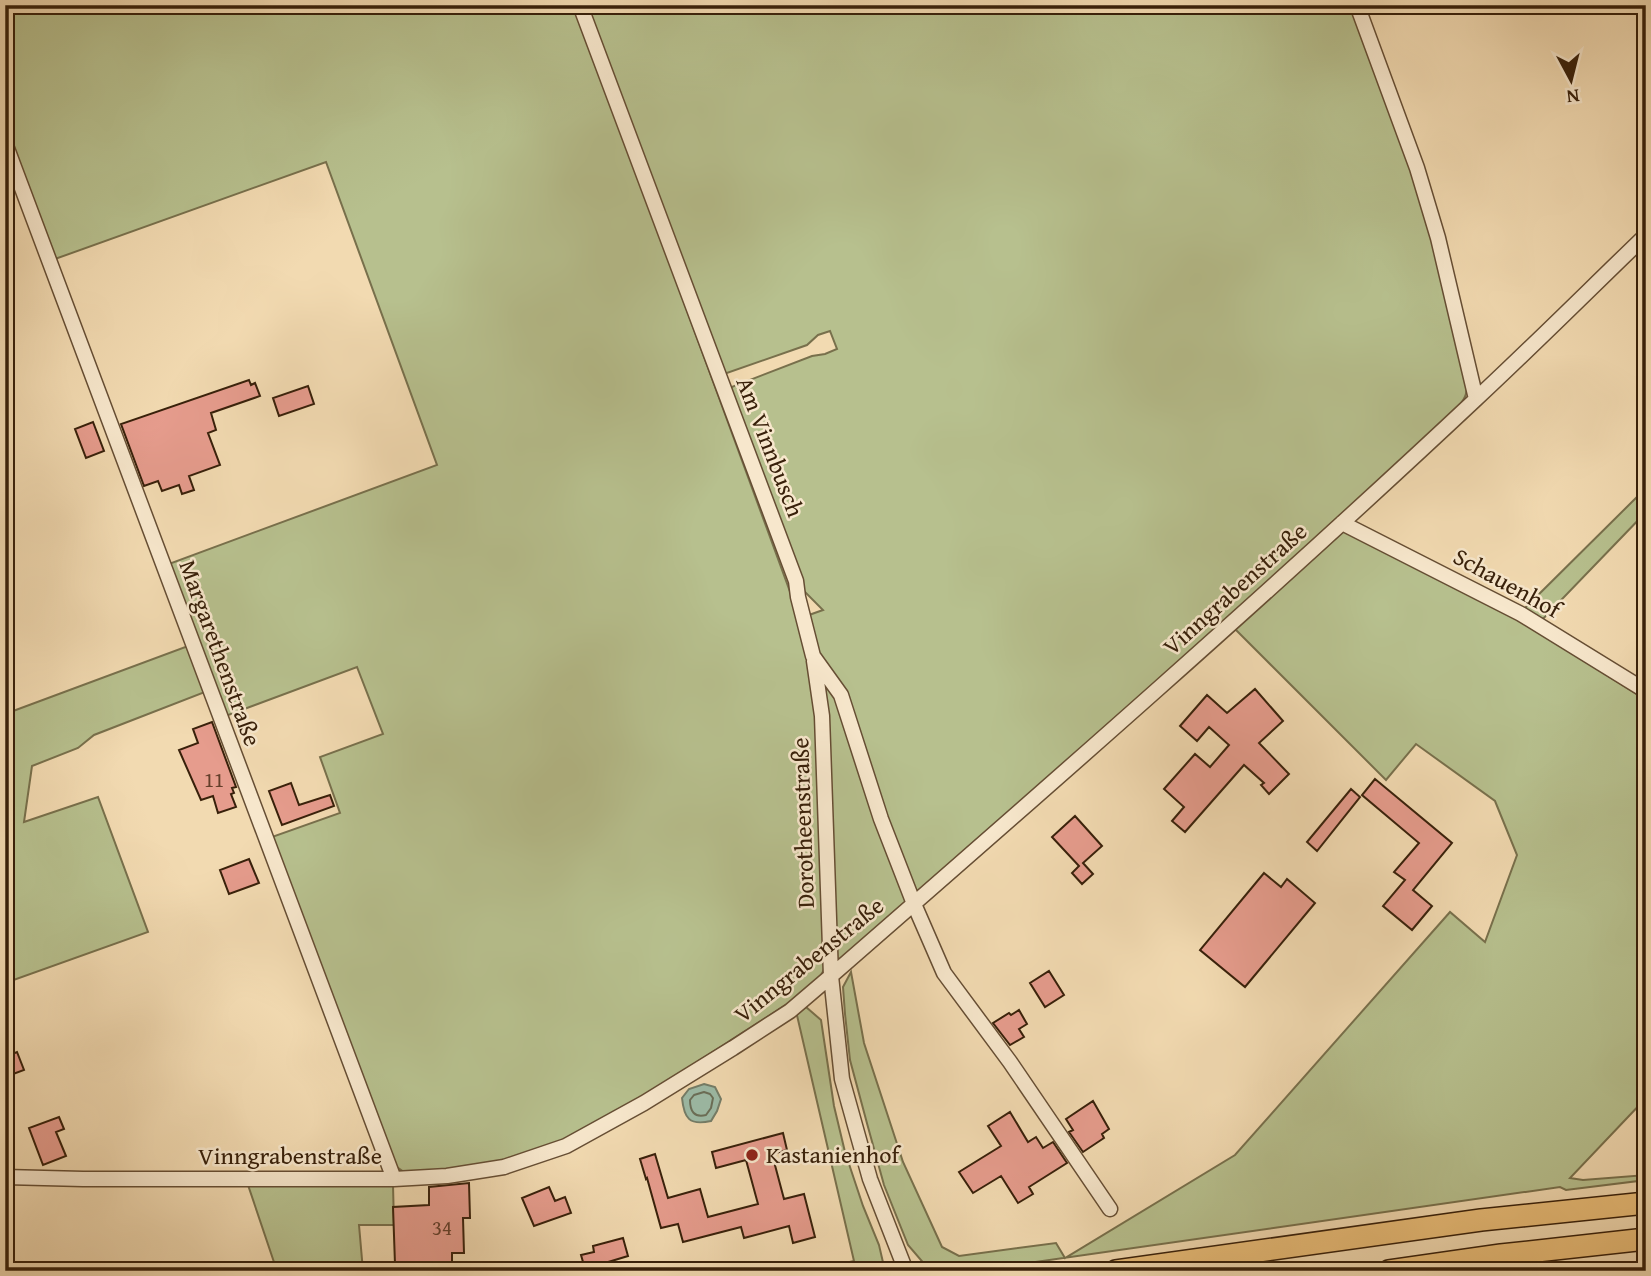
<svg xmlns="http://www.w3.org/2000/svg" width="1651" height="1276" viewBox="0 0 1651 1276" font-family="'Gentium Book Plus',serif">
<rect width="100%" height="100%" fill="#f2dab1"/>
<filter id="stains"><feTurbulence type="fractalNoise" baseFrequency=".00286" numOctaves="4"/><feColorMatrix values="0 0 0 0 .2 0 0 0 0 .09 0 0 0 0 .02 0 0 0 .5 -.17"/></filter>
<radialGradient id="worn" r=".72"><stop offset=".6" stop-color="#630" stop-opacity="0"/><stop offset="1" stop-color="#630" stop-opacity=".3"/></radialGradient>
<path fill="#b7c08e" stroke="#78704c" stroke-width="2" d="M5 5H1352L1415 174 1437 248 1464 366C1469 394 1469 397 1448 418L1024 802 846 957 841 961 837 962 835 957 830 756 821 678 809 615 823 610 803 590 729 388 812 356 825 354 837 349 830 331 818 335 807 345 724 374 652 187 643 190 800 619 818 717 826 963C822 981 807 990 792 1001L621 1111 566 1141 502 1162 445 1170 404 1172 394 1165 390 1158 269 838 340 813 320 757 383 734 357 667 223 717 166 565 437 465 326 162 55 259 5 128Z
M1646 488V512L1540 622 1523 610Z
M1344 531 1517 618 1646 700V1098L1570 1178 1583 1180 1646 1175V1180L1566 1190 1560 1187 972 1271H935L926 1266 908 1245 884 1185 868 1127 850 1060 845 1014 843 987 851 972 864 1043 903 1162 942 1247 959 1256 1056 1243 1065 1258 1235 1155 1450 912 1485 942 1517 855 1495 801 1416 744 1386 780 1234 628 1334 536Z
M188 646 205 692 94 735 78 748 32 766 24 822 98 797 148 932 8 982 5 974V714Z
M806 1007 821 1020 834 1106 845 1152 863 1206 879 1245 885 1271H810L854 1261 796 1011Z
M247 1182 393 1185 394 1225H359L363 1271H277Z"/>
<path fill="#9cbba7" stroke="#747d68" stroke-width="2" d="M704 1084 715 1087 721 1099 717 1111 711 1121C689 1126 684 1118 682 1098L689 1089Z"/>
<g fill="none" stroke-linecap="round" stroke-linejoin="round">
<path stroke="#6a6e58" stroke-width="2" d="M704 1092 710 1094 713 1098 711 1108 706 1115C694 1118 690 1111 690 1100L694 1095Z"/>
</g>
<path fill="#e69c8d" stroke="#38200a" stroke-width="2" d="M249 380 251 385 255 383 260 396 211 413 216 430 208 433 220 465 189 476 194 490 182 494 179 485 162 491 158 481 144 486 121 424Z
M308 386 314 404 279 416 273 398Z
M93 422 104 451 86 458 75 429Z
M1255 689 1283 721 1259 743 1289 774 1269 794 1261 785 1264 783 1244 765 1185 832 1172 821 1184 807 1164 789 1195 754 1210 767 1229 745 1209 727 1197 741 1180 726 1207 695 1227 713Z
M212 722 236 787 232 788 234 793 231 794 236 807 218 813 213 796 201 800 179 750 198 743 193 729Z
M1375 779 1452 843 1413 890 1432 906 1412 930 1383 906 1405 880 1394 872 1419 843 1362 795Z
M291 783 299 805 330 795 334 806 282 825 269 791Z
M1351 789 1360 797 1317 851 1307 842Z
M1075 816 1102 846 1083 863 1093 874 1082 884 1072 873 1079 866 1052 837Z
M249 859 259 883 229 894 220 870Z
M1264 873 1281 887 1287 879 1315 903 1245 987 1200 950Z
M1049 971 1064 995 1045 1007 1030 983Z
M1019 1010 1027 1024 1019 1029 1024 1037 1010 1045 993 1023 1009 1013 1011 1015Z
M17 1052 24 1070 5 1077V1057Z
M1093 1101 1109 1129 1102 1134 1104 1138 1083 1152 1069 1132 1073 1130 1066 1119Z
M1010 1112 1028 1142 1036 1137 1043 1148 1053 1142 1067 1163 1029 1187 1033 1194 1018 1203 1001 1176 973 1193 959 1172 1001 1146 988 1126Z
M59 1117 64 1129 56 1132 66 1156 43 1165 29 1128Z
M783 1133 787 1150 772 1154 784 1199 804 1194 815 1237 793 1243 789 1226 744 1238 741 1227 683 1242 678 1224 661 1228 647 1178 646 1179 640 1159 655 1154 668 1198 700 1189 708 1217 758 1204 746 1160 716 1168 712 1152Z
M469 1183 470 1218H463L464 1253H452V1264H446V1271H431V1263L395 1264 393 1207 429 1205V1187Z
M549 1187 555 1201 565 1197 571 1213 534 1226 522 1198Z
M623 1238 628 1256 585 1269 581 1255 594 1252 593 1246Z"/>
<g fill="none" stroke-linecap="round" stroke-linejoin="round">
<g stroke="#664e34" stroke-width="17">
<path id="minor" d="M580 5 796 581 798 597 813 656 841 695 881 819 914 904 944 973 1010 1062 1110 1209
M1357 5 1417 168 1438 238 1476 399
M5 143 394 1179
M1342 523 1521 614 1646 691
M814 661 822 716 831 976 842 1079 870 1179 906 1271
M5 1177 83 1179H394L447 1176 504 1167 566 1146 644 1103 733 1048 790 1011 831 976C1048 787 1265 597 1475 400 1533 346 1589 290 1646 235"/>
</g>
<g stroke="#38200a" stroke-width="24">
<path id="highway" d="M1116 1271 1481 1220 1646 1203
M1389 1271 1501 1255 1646 1239"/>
</g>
<use href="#minor" stroke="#f7e7cc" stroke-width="14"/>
<use href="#highway" stroke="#e9bd78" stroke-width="21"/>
</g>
<circle fill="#8f2418" stroke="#f7e7cc" stroke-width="2.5" cx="752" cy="1155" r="7"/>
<g text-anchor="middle" stroke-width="5" stroke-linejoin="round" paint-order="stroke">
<g font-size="21" fill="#643f2b">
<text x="214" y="787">11</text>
<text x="442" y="1235">34</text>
</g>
<g font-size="24" fill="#38200a" stroke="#f7e7cc">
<text transform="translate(770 447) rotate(69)" y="8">Am Vinnbusch</text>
<text transform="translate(1507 583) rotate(29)" y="8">Schauenhof</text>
<text transform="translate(1235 589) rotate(-42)" y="8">Vinngrabenstraße</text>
<text transform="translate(220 653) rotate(70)" y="8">Margarethenstraße</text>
<text transform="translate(803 823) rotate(-92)" y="8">Dorotheenstraße</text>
<text transform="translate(809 960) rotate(-39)" y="8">Vinngrabenstraße</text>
<text x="290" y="1164">Vinngrabenstraße</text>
</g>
<g font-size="24" fill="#38200a" stroke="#f7e7cc" text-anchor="start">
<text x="766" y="1163">Kastanienhof</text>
</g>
</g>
<rect width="1651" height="1276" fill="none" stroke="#f2dab1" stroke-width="28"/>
<rect x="7" y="7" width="1637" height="1262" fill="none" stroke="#38200a" stroke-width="3.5"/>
<rect x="14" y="14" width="1623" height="1248" fill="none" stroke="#38200a" stroke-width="2"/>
<g transform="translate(1571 80) rotate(173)" stroke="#f7e7cc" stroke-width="5" paint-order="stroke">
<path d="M0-5L12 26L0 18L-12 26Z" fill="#38200a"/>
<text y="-10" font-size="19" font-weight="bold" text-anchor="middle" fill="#38200a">N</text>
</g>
<rect width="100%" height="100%" filter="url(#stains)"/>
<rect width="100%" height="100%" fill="url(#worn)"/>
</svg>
